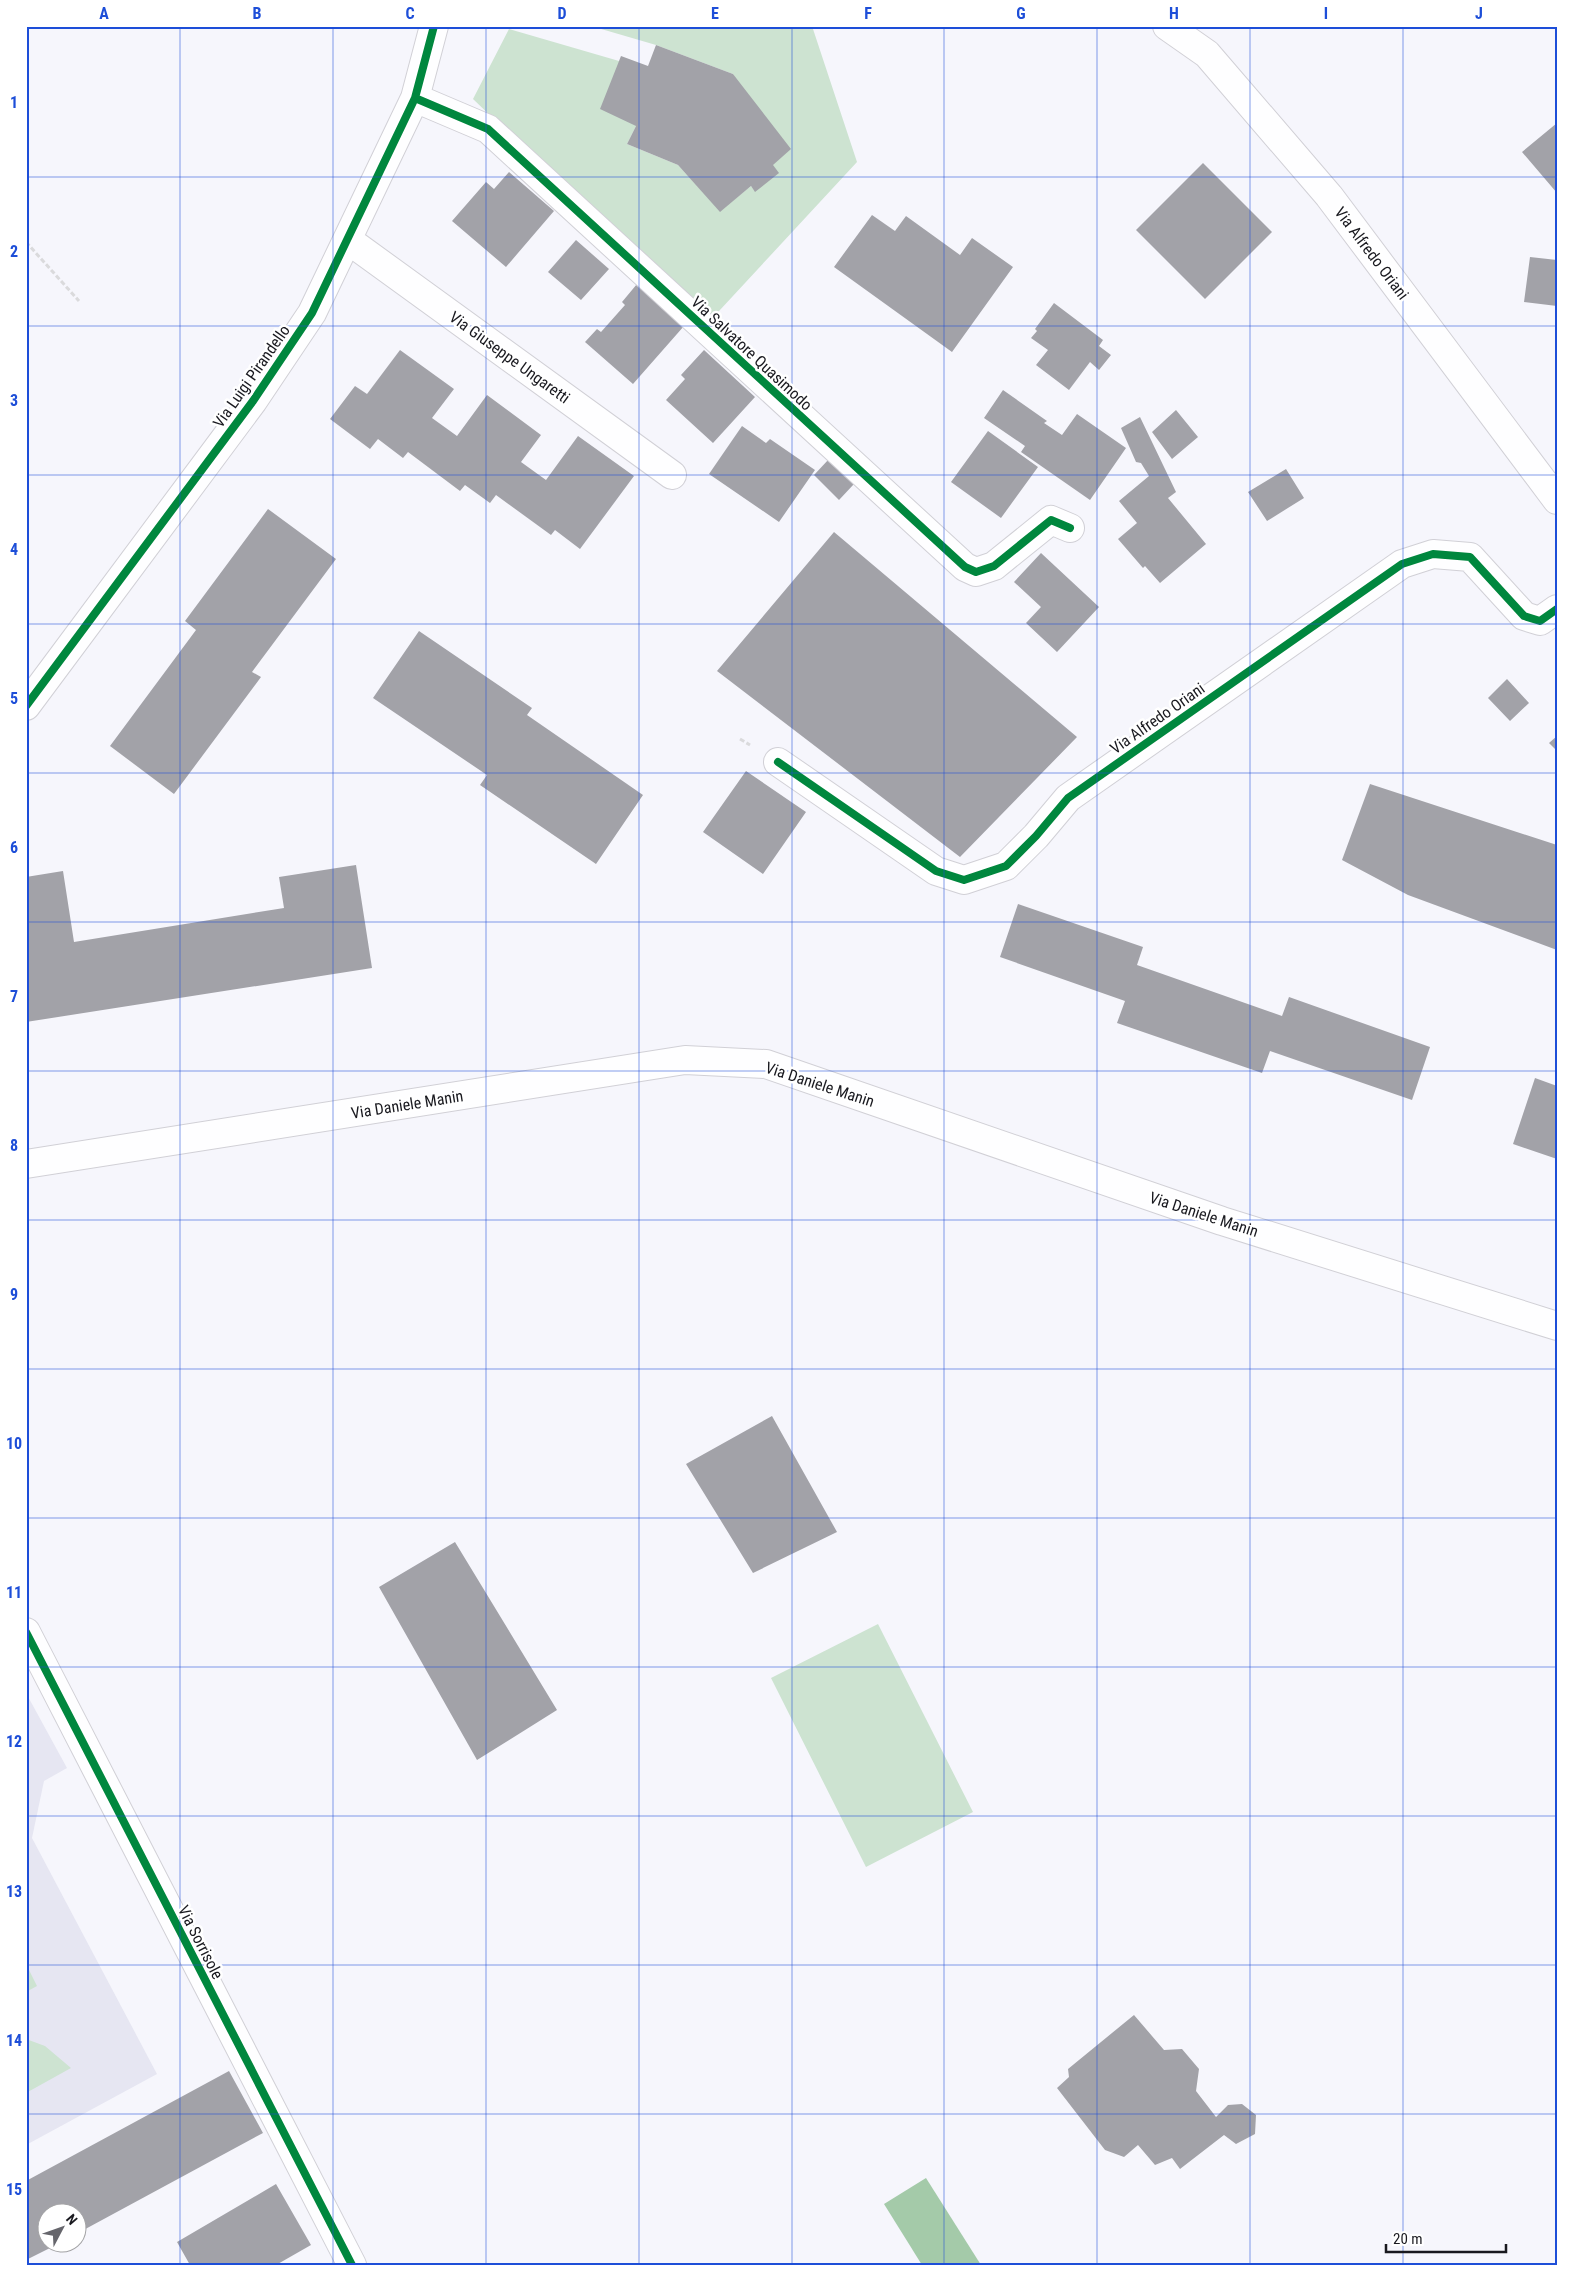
<svg xmlns="http://www.w3.org/2000/svg" width="1583" height="2291" viewBox="0 0 1583 2291" font-family="'Roboto Condensed',sans-serif">
<rect width="100%" height="100%" fill="#f6f6fc"/>
<path fill="#e6e6f2" d="M26 1693 67 1768 44 1781 32 1838 157 2074 26 2145Z"/>
<path fill="#cde3d1" d="M591 26H812L857 162 707 324 473 99 509 29 619 61 636 126 627 144 678 165 720 211 751 186 754 190 773 165 733 74 656 45Z
M878 1624 973 1812 866 1867 771 1678Z
M26 1964 37 1986 26 1992Z
M26 2039 45 2046 71 2068 26 2093Z"/>
<path fill="#a4caa9" d="M926 2178 981 2265H922L884 2204Z"/>
<path fill="#a2a2a8" d="M656 45 733 74 791 149 773 165 779 173 755 192 751 186 720 212 678 165 627 144 636 126 600 109 621 56 648 66Z
M1557 123V193L1522 152Z
M1203 163 1272 232 1205 299 1136 230Z
M509 172 554 211 506 267 452 221 486 182 494 189Z
M872 215 895 231 906 216 960 255 972 238 1013 267 952 352 834 267Z
M576 240 609 269 581 300 548 272Z
M1530 257 1557 260V306L1524 302Z
M637 284 684 326 633 384 585 342 597 329 601 332 625 305 622 302Z
M1054 303 1103 340 1099 346 1111 355 1099 370 1090 362 1069 390 1036 365 1048 350 1031 338 1037 331 1035 329Z
M400 350 454 389 432 418 457 436 487 395 541 435 521 462 546 480 578 436 634 476 580 549 555 530 551 535 496 495 490 503 465 485 460 491 408 452 403 458 378 439 370 449 330 419 355 386 367 394Z
M704 350 755 397 713 443 666 400 685 379 681 375Z
M1003 390 1047 421 1044 423 1062 435 1077 414 1126 448 1090 500 1021 452 1025 446 984 418Z
M1176 410 1198 437 1172 459 1152 432Z
M1140 417 1176 492 1168 498 1206 544 1160 583 1145 566 1143 568 1118 539 1137 523 1119 501 1149 476 1141 463 1136 462 1121 428Z
M742 426 766 443 770 439 815 470 779 522 709 474Z
M988 431 1038 467 1001 518 951 482Z
M829 459 854 484 839 500 814 475Z
M1286 469 1304 498 1267 521 1248 492Z
M268 509 336 559 252 672 261 677 174 794 110 746 196 630 185 621Z
M834 532 1077 737 960 857 717 671Z
M1041 553 1099 607 1057 652 1026 623 1041 607 1014 582Z
M419 631 532 708 527 715 643 795 596 864 480 785 487 775 373 698Z
M1507 679 1529 703 1510 721 1488 698Z
M1557 736V751L1549 743Z
M746 771 806 812 763 874 703 832Z
M1370 784 1557 845V950L1408 895 1342 860Z
M356 865 372 968 26 1022V877L63 871 74 942 284 908 279 877Z
M1018 904 1143 947 1137 965 1282 1016 1289 997 1430 1047 1412 1100 1270 1051 1262 1073 1117 1023 1125 1001 1000 957Z
M1535 1078 1557 1086V1159L1513 1144Z
M772 1416 837 1532 753 1573 686 1464Z
M455 1542 557 1710 477 1760 379 1587Z
M1134 2015 1164 2050 1182 2049 1199 2069 1196 2091 1216 2117 1228 2105 1242 2104 1256 2115 1255 2134 1236 2144 1224 2135 1180 2169 1172 2158 1155 2165 1138 2145 1124 2157 1105 2150 1057 2088 1069 2077 1068 2069Z
M229 2071 263 2133 78 2233V2214H48V2244H58L26 2260V2181Z
M276 2184 311 2245 276 2265H190L177 2242Z"/>
<g fill="none" stroke-linecap="round" stroke-linejoin="round">
<g stroke="#d1d0d6" stroke-width="30">
<path id="minor" d="M1167 26 1207 54 1329 196 1557 500
M415 98 488 129 965 567 976 572 994 566 1051 520 1070 528
M348 240 672 475
M26 706 253 401 312 313 415 98 434 26
M778 762 936 871 964 880 1006 866 1036 836 1068 798 1402 564 1433 554 1470 557 1524 616 1540 621 1557 609
M26 1632 352 2265"/>
</g>
<g stroke="#d1d0d6" stroke-width="30">
<path id="major" d="M26 1164 685 1060 766 1064 1222 1221 1557 1326"/>
</g>
<path stroke="#dadadc" stroke-width="3" stroke-dasharray="5 2.5" stroke-linecap="butt" d="M26 242 79 301
M740 739 750 745"/>
<use href="#minor" stroke="#fefeff" stroke-width="28"/>
<use href="#major" stroke="#fefeff" stroke-width="28"/>
<g stroke="#fff" stroke-width="11">
<path id="cycleway" d="M415 98 488 129 965 567 976 572 994 566 1051 520 1070 528
M26 706 253 401 312 313 415 98 434 26
M778 762 936 871 964 880 1006 866 1036 836 1068 798 1402 564 1433 554 1470 557 1524 616 1540 621 1557 609
M26 1632 352 2265"/>
</g>
<use href="#cycleway" stroke="#00873e" stroke-width="8"/>
</g>
<path fill="none" stroke="#1d4ed8" stroke-width="1" stroke-opacity="0.55" d="M180 26V2265M333 26V2265M486 26V2265M639 26V2265M792 26V2265M944 26V2265M1097 26V2265M1250 26V2265M1403 26V2265M26 177H1557M26 326H1557M26 475H1557M26 624H1557M26 773H1557M26 922H1557M26 1071H1557M26 1220H1557M26 1369H1557M26 1518H1557M26 1667H1557M26 1816H1557M26 1965H1557M26 2114H1557"/>
<g text-anchor="middle" stroke-width="5" stroke-linejoin="round" paint-order="stroke">
<g font-size="16" fill="#19191f" stroke="#fff">
<text transform="translate(1372 253) rotate(53)" y="6">Via Alfredo Oriani</text>
<text transform="translate(752 353) rotate(43)" y="6">Via Salvatore Quasimodo</text>
<text transform="translate(510 357) rotate(36)" y="6">Via Giuseppe Ungaretti</text>
<text transform="translate(251 376) rotate(-55)" y="6">Via Luigi Pirandello</text>
<text transform="translate(1157 718) rotate(-35)" y="6">Via Alfredo Oriani</text>
<text transform="translate(820 1084) rotate(18)" y="6">Via Daniele Manin</text>
<text transform="translate(407 1104) rotate(-9)" y="6">Via Daniele Manin</text>
<text transform="translate(1204 1214) rotate(18)" y="6">Via Daniele Manin</text>
<text transform="translate(201 1942) rotate(63)" y="6">Via Sorrisole</text>
</g>
</g>
<rect width="1583" height="2291" fill="none" stroke="#ffffff" stroke-width="55"/>
<g transform="translate(62 2228) rotate(49)"><circle r="24" fill="#ffffff" stroke="#a3a3a5"/>
<path d="M0-4L9 19L0 12L-9 19Z" fill="#66666c"/>
<text y="-8" font-size="14" font-weight="bold" text-anchor="middle" fill="#19191f">N</text>
</g>
<path d="M1386 2244v8h120v-8" fill="none" stroke="#19191f" stroke-width="2.5"/>
<text x="1393" y="2244" font-size="15" fill="#19191f" stroke="#ffffff" stroke-width="4" paint-order="stroke">20 m</text>
<rect x="28" y="28" width="1528" height="2236" fill="none" stroke="#1d4ed8" stroke-width="2"/>
<g font-size="16" text-anchor="middle" font-weight="bold" fill="#1d4ed8">
<text x="104" y="19">A</text>
<text x="257" y="19">B</text>
<text x="410" y="19">C</text>
<text x="562" y="19">D</text>
<text x="715" y="19">E</text>
<text x="868" y="19">F</text>
<text x="1021" y="19">G</text>
<text x="1174" y="19">H</text>
<text x="1326" y="19">I</text>
<text x="1479" y="19">J</text>
<text x="14" y="108">1</text>
<text x="14" y="257">2</text>
<text x="14" y="406">3</text>
<text x="14" y="555">4</text>
<text x="14" y="704">5</text>
<text x="14" y="853">6</text>
<text x="14" y="1002">7</text>
<text x="14" y="1151">8</text>
<text x="14" y="1300">9</text>
<text x="14" y="1449">10</text>
<text x="14" y="1598">11</text>
<text x="14" y="1747">12</text>
<text x="14" y="1897">13</text>
<text x="14" y="2046">14</text>
<text x="14" y="2195">15</text>
</g>
</svg>
